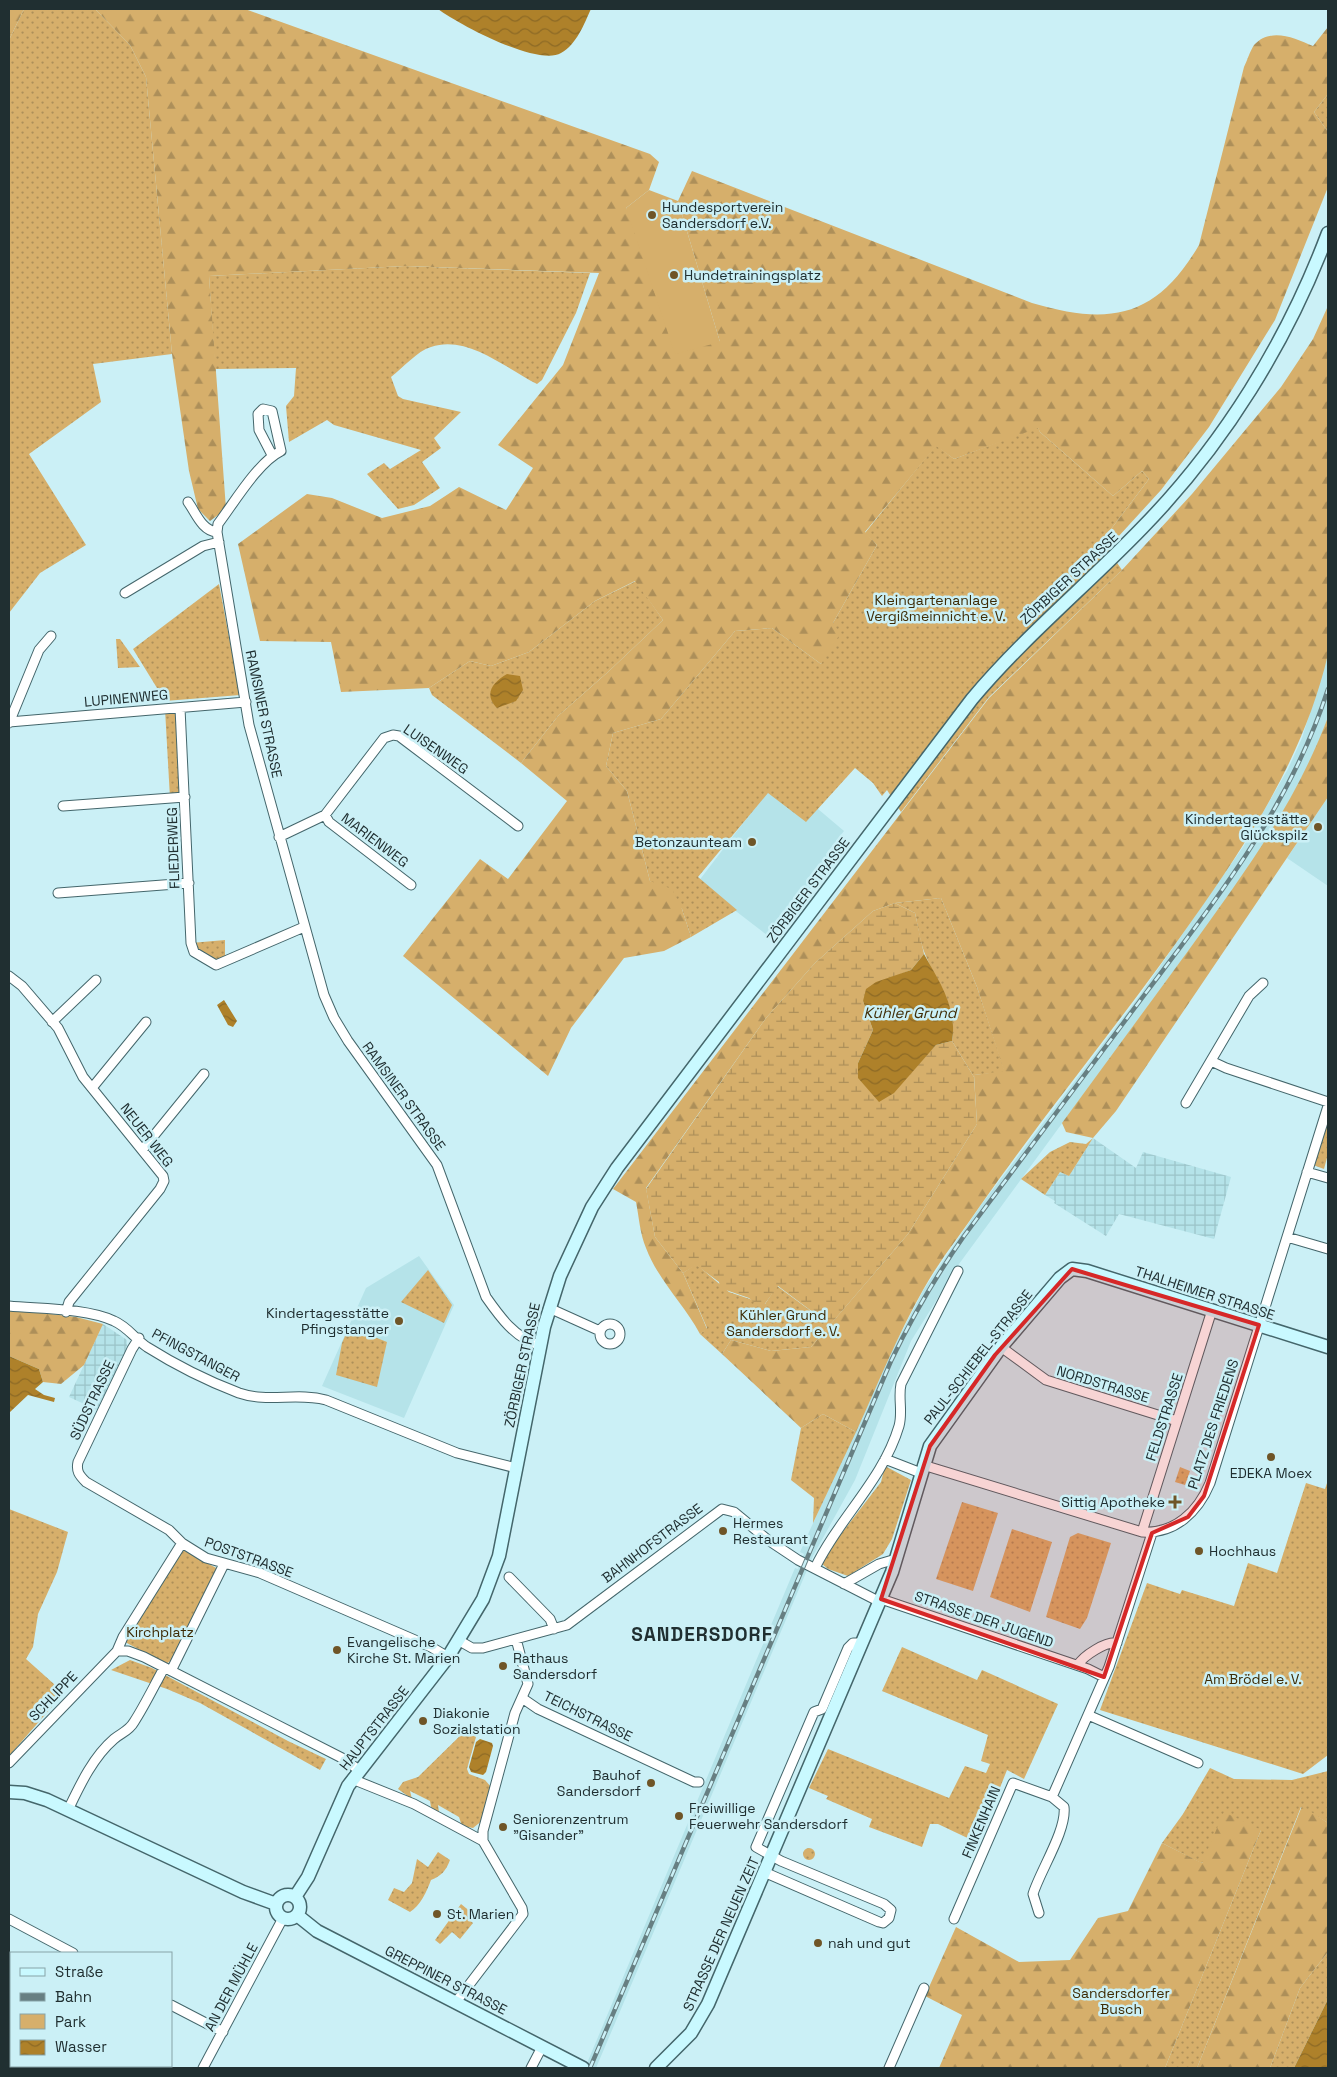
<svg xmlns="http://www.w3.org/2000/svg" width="1337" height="2077" viewBox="0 0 1337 2077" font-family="'Space Grotesk',sans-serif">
<defs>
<pattern id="industrial-grid" width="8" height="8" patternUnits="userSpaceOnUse" patternTransform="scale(1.25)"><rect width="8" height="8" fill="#b5e3e9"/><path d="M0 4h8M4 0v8" fill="none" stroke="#9bc3c8"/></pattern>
<pattern id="green-dots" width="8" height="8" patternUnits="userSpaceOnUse" patternTransform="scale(1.25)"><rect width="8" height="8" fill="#d6af6b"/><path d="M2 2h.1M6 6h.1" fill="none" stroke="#ad8f59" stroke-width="1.8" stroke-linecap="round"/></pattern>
<pattern id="forest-firs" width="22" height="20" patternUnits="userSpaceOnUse" patternTransform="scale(1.25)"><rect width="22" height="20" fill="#d6af6b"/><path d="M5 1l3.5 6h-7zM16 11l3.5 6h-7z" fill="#ad8f59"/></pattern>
<pattern id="wetland-marsh" width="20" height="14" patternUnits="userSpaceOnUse" patternTransform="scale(1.25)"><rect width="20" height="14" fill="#d6af6b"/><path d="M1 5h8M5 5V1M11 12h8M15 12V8" fill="none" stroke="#ad8f59"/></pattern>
<pattern id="water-waves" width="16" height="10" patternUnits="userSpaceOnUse" patternTransform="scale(1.25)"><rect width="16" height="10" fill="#ae812a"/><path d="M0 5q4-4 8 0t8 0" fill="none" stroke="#8d6a25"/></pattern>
</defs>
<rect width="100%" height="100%" fill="#cbf0f6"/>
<path fill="#b5e3e9" d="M1328 654V717L1315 752 1281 817 1257 857 959 1264 911 1341 855 1480 813 1556 596 2068H585L795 1568 798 1569 804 1554 800 1552 887 1360 924 1289 981 1205 1140 995 1243 847 1288 769 1302 738Z
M779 776 844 831 826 854 829 863 813 886 772 939 698 882Z
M1328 797V886L1287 858Z
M419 1256 454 1305 404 1418 322 1386 366 1288Z"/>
<path fill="url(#industrial-grid)" d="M1093 1138 1136 1168 1143 1152 1231 1177 1214 1239 1119 1214 1106 1236 1054 1203 1055 1201 1045 1195 1060 1172 1069 1176Z
M103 1324 127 1340V1348L97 1410 69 1397Z"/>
<path fill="url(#green-dots)" d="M24 9H95L130 45 146 77 172 354 93 364 101 402 29 454 86 545 40 573 9 613V40Z
M1328 94V132L1314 112Z
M405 266 590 273 576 313 542 380 537 384C507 369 467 334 431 347 417 351 403 368 391 377L398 396 403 399 461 412 434 438 441 448 422 462 440 488 414 505 398 509 367 474 384 463 390 469 421 450 334 425 327 420 289 442 286 406 294 396 296 368 215 369 209 276Z
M1038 427 1040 432 1113 496 1142 471 1149 479 1102 541 1122 570 989 697 901 812 887 790 882 796 873 783 855 768 806 822 768 793 698 877 737 910 691 937 682 909 650 881 627 791 606 766 613 733 661 719 735 631 772 628 821 664 833 623 877 545 865 533 936 445 954 459Z
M636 581 663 620 608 672 558 716 521 763 432 695 429 688 470 661 491 666 529 652 595 601Z
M219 584 240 695 165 701 133 649Z
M116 639H120L140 667 118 668Z
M180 708 185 797 170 798 165 709Z
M941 898 977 987 1005 1072 974 1075V1077L952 1041C958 1007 937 984 925 954 920 942 918 926 915 913L895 903Z
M225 940V961L209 962 191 943Z
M1328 1116V1154L1324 1169 1313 1165Z
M1093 1138 1069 1176 1060 1172 1045 1195 1021 1179 1050 1152 1070 1142 1086 1144Z
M696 1264 729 1292 765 1304 777 1286 830 1325 811 1347 771 1351 731 1340 722 1354 700 1334 707 1328 683 1273Z
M428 1270 452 1305 444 1323 401 1302Z
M349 1327 387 1342 377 1387 336 1375 342 1343Z
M823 1414 856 1432 813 1523 814 1498 791 1480 801 1428Z
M885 1466 911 1480 892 1539 883 1554 848 1576 828 1569 821 1563 825 1555 881 1482Z
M1180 1467 1190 1471 1185 1485 1175 1482Z
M1328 1480V1755L1303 1774 1100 1710 1147 1583 1180 1594 1182 1590 1234 1606 1248 1563 1277 1573 1306 1483 1325 1489Z
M962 1502 998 1513 973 1591 936 1579Z
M9 1509 68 1532 57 1572 38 1614 33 1647 26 1659 64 1693 9 1756Z
M1012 1529 1052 1542 1030 1612 990 1597Z
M1078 1533 1111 1543 1087 1618 1080 1629 1046 1617 1070 1537Z
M181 1549 220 1570 172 1660 166 1664 125 1642Z
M902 1647 977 1680 982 1670 1058 1704 1024 1779 1007 1770 978 1843 938 1824H930L922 1847 869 1827 872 1819 826 1799 828 1796 809 1788 828 1749 949 1798 965 1766 986 1773 990 1764 981 1761 988 1735 882 1691Z
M130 1660 152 1668 288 1741 326 1759 320 1770 200 1703 167 1689 111 1670Z
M466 1730 476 1737 467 1769 469 1774 485 1780 491 1787 483 1820 473 1828 462 1826 459 1817 438 1805 439 1812 431 1807 430 1801 410 1791 412 1799 398 1789 403 1782 418 1777Z
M1210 1768 1234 1779 1292 1780 1328 1771V1823L1301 1807 1197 2068H1165L1261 1830 1201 1863 1162 1843 1183 1814Z
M803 1854a6 6 0 1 1 12 0a6 6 0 1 1-12 0Z
M438 1852 450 1860C446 1871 441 1876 431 1880 427 1891 420 1906 410 1912L388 1900 394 1888 404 1892 412 1883 417 1859 428 1867Z
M461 1904 472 1913 467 1918 473 1923 460 1939 452 1932 440 1944 435 1940Z
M1328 1952V1999L1294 2068H1270L1300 1988Z"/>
<path fill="url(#forest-firs)" d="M9 9H24L9 40Z
M95 9H245L650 154 659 162 649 190 626 208 720 342 678 201 692 171 1032 303C1110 326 1156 318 1199 245L1244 67C1247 61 1250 51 1254 45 1271 27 1294 38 1313 46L1328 27V94L1314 112 1328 132V187L1275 320 1209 427 1161 490 1107 549 1102 541 1149 479 1142 471 1113 496 1040 432 1038 428 954 459 936 446 865 532 877 545 833 623 840 634 821 664 772 628 735 631 661 719 613 733 606 766 627 791 650 881 672 889 682 909 691 937 664 951 624 958 571 1028 548 1076 403 956 480 859 508 879 567 801 521 763 558 716 608 672 663 620 635 581 595 601 529 652 491 666 470 661 429 688 341 692 331 642 260 641 238 544 307 494 332 498 382 518 430 506 459 487 506 510 533 468 498 445 563 365 599 273 405 266 209 276 226 509 210 521 198 509 189 471 172 354 146 77 130 45Z
M1328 306V654C1305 754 1250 839 1191 922 1123 1019 1047 1110 980 1206 961 1234 939 1261 923 1290 897 1336 878 1384 856 1432L823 1414 801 1428 722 1354 731 1340 771 1351 811 1347 908 1234 977 1124 974 1075 1004 1071 977 987 941 898 895 903 873 911 815 963 766 1018 646 1188 655 1237 683 1273 707 1329 700 1334C684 1304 658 1280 646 1248 640 1234 639 1217 636 1202L613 1189 989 698 1122 570 1192 494 1281 387 1313 339Z
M1328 717V797L1116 1111 1093 1138 1066 1132 1062 1123C1104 1066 1146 1008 1188 951 1243 875 1295 805 1328 717Z
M9 1309 76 1317 103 1324 84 1365 61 1384 43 1382 39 1369 9 1356Z
M1302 1806 1328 1823V1952L1300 1988 1270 2068H1197Z
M1224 1812 1261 1830 1165 2068H939L962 2015 925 1996 956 1927 1019 1962 1070 1960 1098 1918 1128 1911 1162 1843 1202 1863Z"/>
<path fill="url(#wetland-marsh)" d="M895 903 915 913 924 954 911 970 896 976 863 1001 873 1030 858 1063 924 1057 936 1045 952 1041 974 1077 977 1124 908 1234 830 1325 778 1286 764 1305H757L749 1298 720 1288 719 1282 696 1265 683 1273 655 1237 646 1189 766 1018 815 963 873 911Z"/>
<path fill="#d6af6b" d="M649 190 678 201 720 342 675 354 626 208Z"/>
<path fill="url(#water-waves)" d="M438 9H591C584 24 577 44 561 53 538 67 458 24 438 9Z
M507 674 520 676 523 690 516 701 497 708C483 694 493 682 507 674Z
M924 954C939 981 958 1009 952 1041L936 1045 894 1093 879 1102 858 1078V1063L873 1030 863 1001 866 989 876 982 911 970Z
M224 1000 237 1021 233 1027 228 1025 217 1005Z
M9 1356 39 1369 43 1382 35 1389 44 1395 55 1398 54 1402 28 1395 9 1413Z
M480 1739 492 1743 493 1746 486 1772 483 1775 471 1772 469 1767 476 1742Z
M1328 1999V2068H1294Z"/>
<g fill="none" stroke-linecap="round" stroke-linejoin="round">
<g stroke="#44666b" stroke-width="11">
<path id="street" d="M272 455 259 430 258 414 263 409 272 411 281 451C258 462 234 503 218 524L217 532 249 725 324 995 334 1018 348 1041 437 1165 486 1297C500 1317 515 1338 539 1345
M188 502C196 513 202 531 217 532
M125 593 203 546 219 542
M180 708 191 943 194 952 216 965 304 927
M9 722 246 702
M9 723 39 650 51 636
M63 806 185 797
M325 815 329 822 411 885
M279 837 325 815 384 738 393 735 399 736 518 826
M58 893 189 883
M9 976 22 986 58 1028 83 1077 163 1176 164 1181 160 1189 69 1302 66 1312
M52 1022 96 980
M1211 1061 1226 1068 1328 1102
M92 1088 146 1022
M1186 1103 1249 996 1263 983
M143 1149 204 1074
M1307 1172 1328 1178
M1287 1237 1328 1249
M9 1306C40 1309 86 1308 114 1321 128 1327 135 1339 147 1347 174 1364 210 1382 239 1393 268 1403 297 1392 326 1400L457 1453 516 1468
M549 1308 600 1331
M600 1334a10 10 0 1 1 20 0a10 10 0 1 1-20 0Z
M139 1338 132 1349 78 1462C76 1471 79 1475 86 1482L169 1530 182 1543 206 1558 260 1573 431 1647 448 1657
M1001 1347 1046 1380 1177 1421
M885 1459 921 1473
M923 1465 1142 1532C1175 1534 1198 1512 1210 1483L1328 1106
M1142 1532 1212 1310
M815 1568C839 1518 883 1480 899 1426 903 1412 898 1398 901 1384L958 1271
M509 1577 550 1619 554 1629
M844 1584 879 1564 896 1559
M881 1599 1088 1669 1104 1677
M458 1640 472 1648H483L567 1625 722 1509 734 1512 768 1540 798 1560 880 1602
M117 1651H128L144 1657 342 1758 359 1770
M1078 1665C1083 1656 1106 1641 1117 1643
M171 1671 224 1564
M522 1698 538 1709 694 1782H699
M1088 1715 1198 1763
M9 1763 117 1651 123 1637 182 1543
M352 1779 414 1804 483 1841
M1052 1797 1109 1667 1152 1533
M68 1810C80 1785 93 1757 114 1739 121 1733 129 1731 134 1722 145 1705 154 1686 164 1668
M764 1872 879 1922 883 1923 889 1918 891 1910 884 1904 781 1861 756 1847 814 1712 822 1709 848 1648 853 1643H862
M9 1919 73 1953
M954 1919 1013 1783 1052 1797 1064 1807C1067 1830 1040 1871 1033 1894L1039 1913
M456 2002 523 1914 522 1908 483 1841V1831L515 1713 528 1684 516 1639
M171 2005 223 2032
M16 2066 21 2068
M43 2068 45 2066
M203 2068 283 1918
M531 2068 542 2047
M889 2068 924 1988"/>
</g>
<g stroke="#44666b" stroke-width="15">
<path id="secondary" d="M9 1792 25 1793 47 1800 243 1892 276 1904
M276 1907a12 12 0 1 1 24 0a12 12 0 1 1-24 0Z
M295 1897 308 1877 348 1786 448 1657 483 1599 499 1556 544 1327 560 1276 592 1207 617 1168 972 699C1024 637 1086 586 1142 528 1224 444 1287 342 1328 233
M297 1915 317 1931 583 2068
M656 2068 691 2033 708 2004 892 1572 930 1446 1001 1347 1060 1278 1072 1269 1087 1271 1328 1347"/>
</g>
<use href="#street" stroke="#fff" stroke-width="9"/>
<use href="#secondary" stroke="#c9f9ff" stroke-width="12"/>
<g stroke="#677f82" stroke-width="4.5">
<path id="rail" d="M590 2068 891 1361C912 1317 936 1276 964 1236 1025 1154 1087 1072 1148 990 1219 896 1292 803 1328 689"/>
</g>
<use href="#rail" stroke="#cbf0f6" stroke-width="2.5" stroke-dasharray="8" stroke-linecap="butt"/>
</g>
<path fill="#d62828" fill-opacity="0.2" stroke="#d62828" stroke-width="4" stroke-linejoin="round" d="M1072 1269 1259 1325 1204 1496 1188 1517 1152 1533 1104 1677 881 1599 930 1446 995 1355Z"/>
<g fill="#6f5527" stroke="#cbf0f6" stroke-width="2">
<circle cx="652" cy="215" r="5"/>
<circle cx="674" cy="275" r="5"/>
<circle cx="1318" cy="827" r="5"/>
<circle cx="752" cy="842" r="5"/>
<circle cx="399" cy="1321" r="5"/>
<circle cx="1271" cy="1457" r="5"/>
<path d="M1172.5 1494.5h5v5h5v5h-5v5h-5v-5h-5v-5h5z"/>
<circle cx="723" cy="1531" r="5"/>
<circle cx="1199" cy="1551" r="5"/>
<circle cx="337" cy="1650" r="5"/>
<circle cx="503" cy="1666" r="5"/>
<circle cx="423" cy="1721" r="5"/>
<circle cx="651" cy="1783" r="5"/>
<circle cx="679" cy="1816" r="5"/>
<circle cx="503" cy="1827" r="5"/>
<circle cx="437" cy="1914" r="5"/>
<circle cx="818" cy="1943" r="5"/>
</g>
<g text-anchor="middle" stroke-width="5" stroke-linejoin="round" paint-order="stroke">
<g font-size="14" fill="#202f31" stroke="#cbf0f6" text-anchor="start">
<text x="662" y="212">Hundesportverein<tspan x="662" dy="16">Sandersdorf e.V.</tspan></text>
<text x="684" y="280">Hundetrainingsplatz</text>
<text x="1308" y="824" text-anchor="end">Kindertagesstätte<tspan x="1308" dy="16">Glückspilz</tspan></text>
<text x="742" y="847" text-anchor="end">Betonzaunteam</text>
<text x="389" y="1318" text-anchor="end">Kindertagesstätte<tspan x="389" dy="16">Pfingstanger</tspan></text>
<text x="1271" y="1478" text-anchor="middle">EDEKA Moex</text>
<text x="1165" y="1507" text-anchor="end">Sittig Apotheke</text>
<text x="733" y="1528">Hermes<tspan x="733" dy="16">Restaurant</tspan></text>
<text x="1209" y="1556">Hochhaus</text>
<text x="347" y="1647">Evangelische<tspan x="347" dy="16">Kirche St. Marien</tspan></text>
<text x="513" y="1663">Rathaus<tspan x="513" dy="16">Sandersdorf</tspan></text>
<text x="433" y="1718">Diakonie<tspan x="433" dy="16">Sozialstation</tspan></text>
<text x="641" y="1780" text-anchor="end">Bauhof<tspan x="641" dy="16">Sandersdorf</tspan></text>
<text x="689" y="1813">Freiwillige<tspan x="689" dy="16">Feuerwehr Sandersdorf</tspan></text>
<text x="513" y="1824">Seniorenzentrum<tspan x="513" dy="16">"Gisander"</tspan></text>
<text x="447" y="1919">St. Marien</text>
<text x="828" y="1948">nah und gut</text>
</g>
<g font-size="14" fill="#202f31" stroke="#cbf0f6">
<text transform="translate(1069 578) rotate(-43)" y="5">ZÖRBIGER STRASSE</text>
<text transform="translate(126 698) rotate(-5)" y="5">LUPINENWEG</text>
<text transform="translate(264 714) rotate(78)" y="5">RAMSINER STRASSE</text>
<text transform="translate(436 749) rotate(35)" y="5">LUISENWEG</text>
<text transform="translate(375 840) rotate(37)" y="5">MARIENWEG</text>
<text transform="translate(173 848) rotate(-92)" y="5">FLIEDERWEG</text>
<text transform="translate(808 890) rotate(-53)" y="5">ZÖRBIGER STRASSE</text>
<text transform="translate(404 1096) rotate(54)" y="5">RAMSINER STRASSE</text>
<text transform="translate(147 1135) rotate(52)" y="5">NEUER WEG</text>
<text transform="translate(1205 1293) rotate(18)" y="5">THALHEIMER STRASSE</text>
<text transform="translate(196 1355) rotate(28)" y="5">PFINGSTANGER</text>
<text transform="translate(978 1357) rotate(-52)" y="5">PAUL-SCHIEBEL-STRASSE</text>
<text transform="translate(522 1365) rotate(-78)" y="5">ZÖRBIGER STRASSE</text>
<text transform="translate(1103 1384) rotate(17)" y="5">NORDSTRASSE</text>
<text transform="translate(92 1400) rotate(-65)" y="5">SÜDSTRASSE</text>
<text transform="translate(1164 1417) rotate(-72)" y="5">FELDSTRASSE</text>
<text transform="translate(1213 1424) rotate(-72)" y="5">PLATZ DES FRIEDENS</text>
<text transform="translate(652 1543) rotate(-37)" y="5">BAHNHOFSTRASSE</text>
<text transform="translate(249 1557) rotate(20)" y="5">POSTSTRASSE</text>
<text transform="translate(984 1619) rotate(19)" y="5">STRASSE DER JUGEND</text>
<text transform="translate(53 1696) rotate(-46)" y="5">SCHLIPPE</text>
<text transform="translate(588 1716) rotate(26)" y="5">TEICHSTRASSE</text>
<text transform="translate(374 1728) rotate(-52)" y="5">HAUPTSTRASSE</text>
<text transform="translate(981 1822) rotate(-67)" y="5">FINKENHAIN</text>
<text transform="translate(721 1934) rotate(-66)" y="5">STRASSE DER NEUEN ZEIT</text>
<text transform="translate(446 1980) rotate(27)" y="5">GREPPINER STRASSE</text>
<text transform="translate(231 1987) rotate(-62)" y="5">AN DER MÜHLE</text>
</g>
<g font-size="14" fill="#3e2b05" stroke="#cbf0f6">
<text x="936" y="605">Kleingartenanlage<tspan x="936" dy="16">Vergißmeinnicht e. V.</tspan></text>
<text x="783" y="1320">Kühler Grund<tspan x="783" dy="16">Sandersdorf e. V.</tspan></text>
<text x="160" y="1637">Kirchplatz</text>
<text x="1253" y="1684">Am Brödel e. V.</text>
<text x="1121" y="1998">Sandersdorfer<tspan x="1121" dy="16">Busch</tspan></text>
</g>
<g font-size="15" font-style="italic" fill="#402d07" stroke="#cbf0f6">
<text x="910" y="1018">Kühler Grund</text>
</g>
<g font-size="19" font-weight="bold" letter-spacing="1" fill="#202f31" stroke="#cbf0f6">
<text x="702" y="1641">SANDERSDORF</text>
</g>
</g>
<rect width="1337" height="2077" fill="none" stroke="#202f31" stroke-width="20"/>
<rect x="10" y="1952" width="162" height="115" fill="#cbf0f6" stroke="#87a3a7"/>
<rect x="20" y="1968" width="25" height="8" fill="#c9f9ff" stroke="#87a3a7"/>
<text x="55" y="1977" font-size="15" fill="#202f31">Straße</text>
<rect x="20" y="1993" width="25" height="8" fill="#677f82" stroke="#87a3a7"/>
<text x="55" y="2002" font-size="15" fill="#202f31">Bahn</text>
<rect x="20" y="2014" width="25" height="15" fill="#d6af6b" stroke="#87a3a7"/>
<text x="55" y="2027" font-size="15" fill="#202f31">Park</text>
<rect x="20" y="2040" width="25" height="15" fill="url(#water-waves)" stroke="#87a3a7"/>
<text x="55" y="2052" font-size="15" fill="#202f31">Wasser</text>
</svg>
